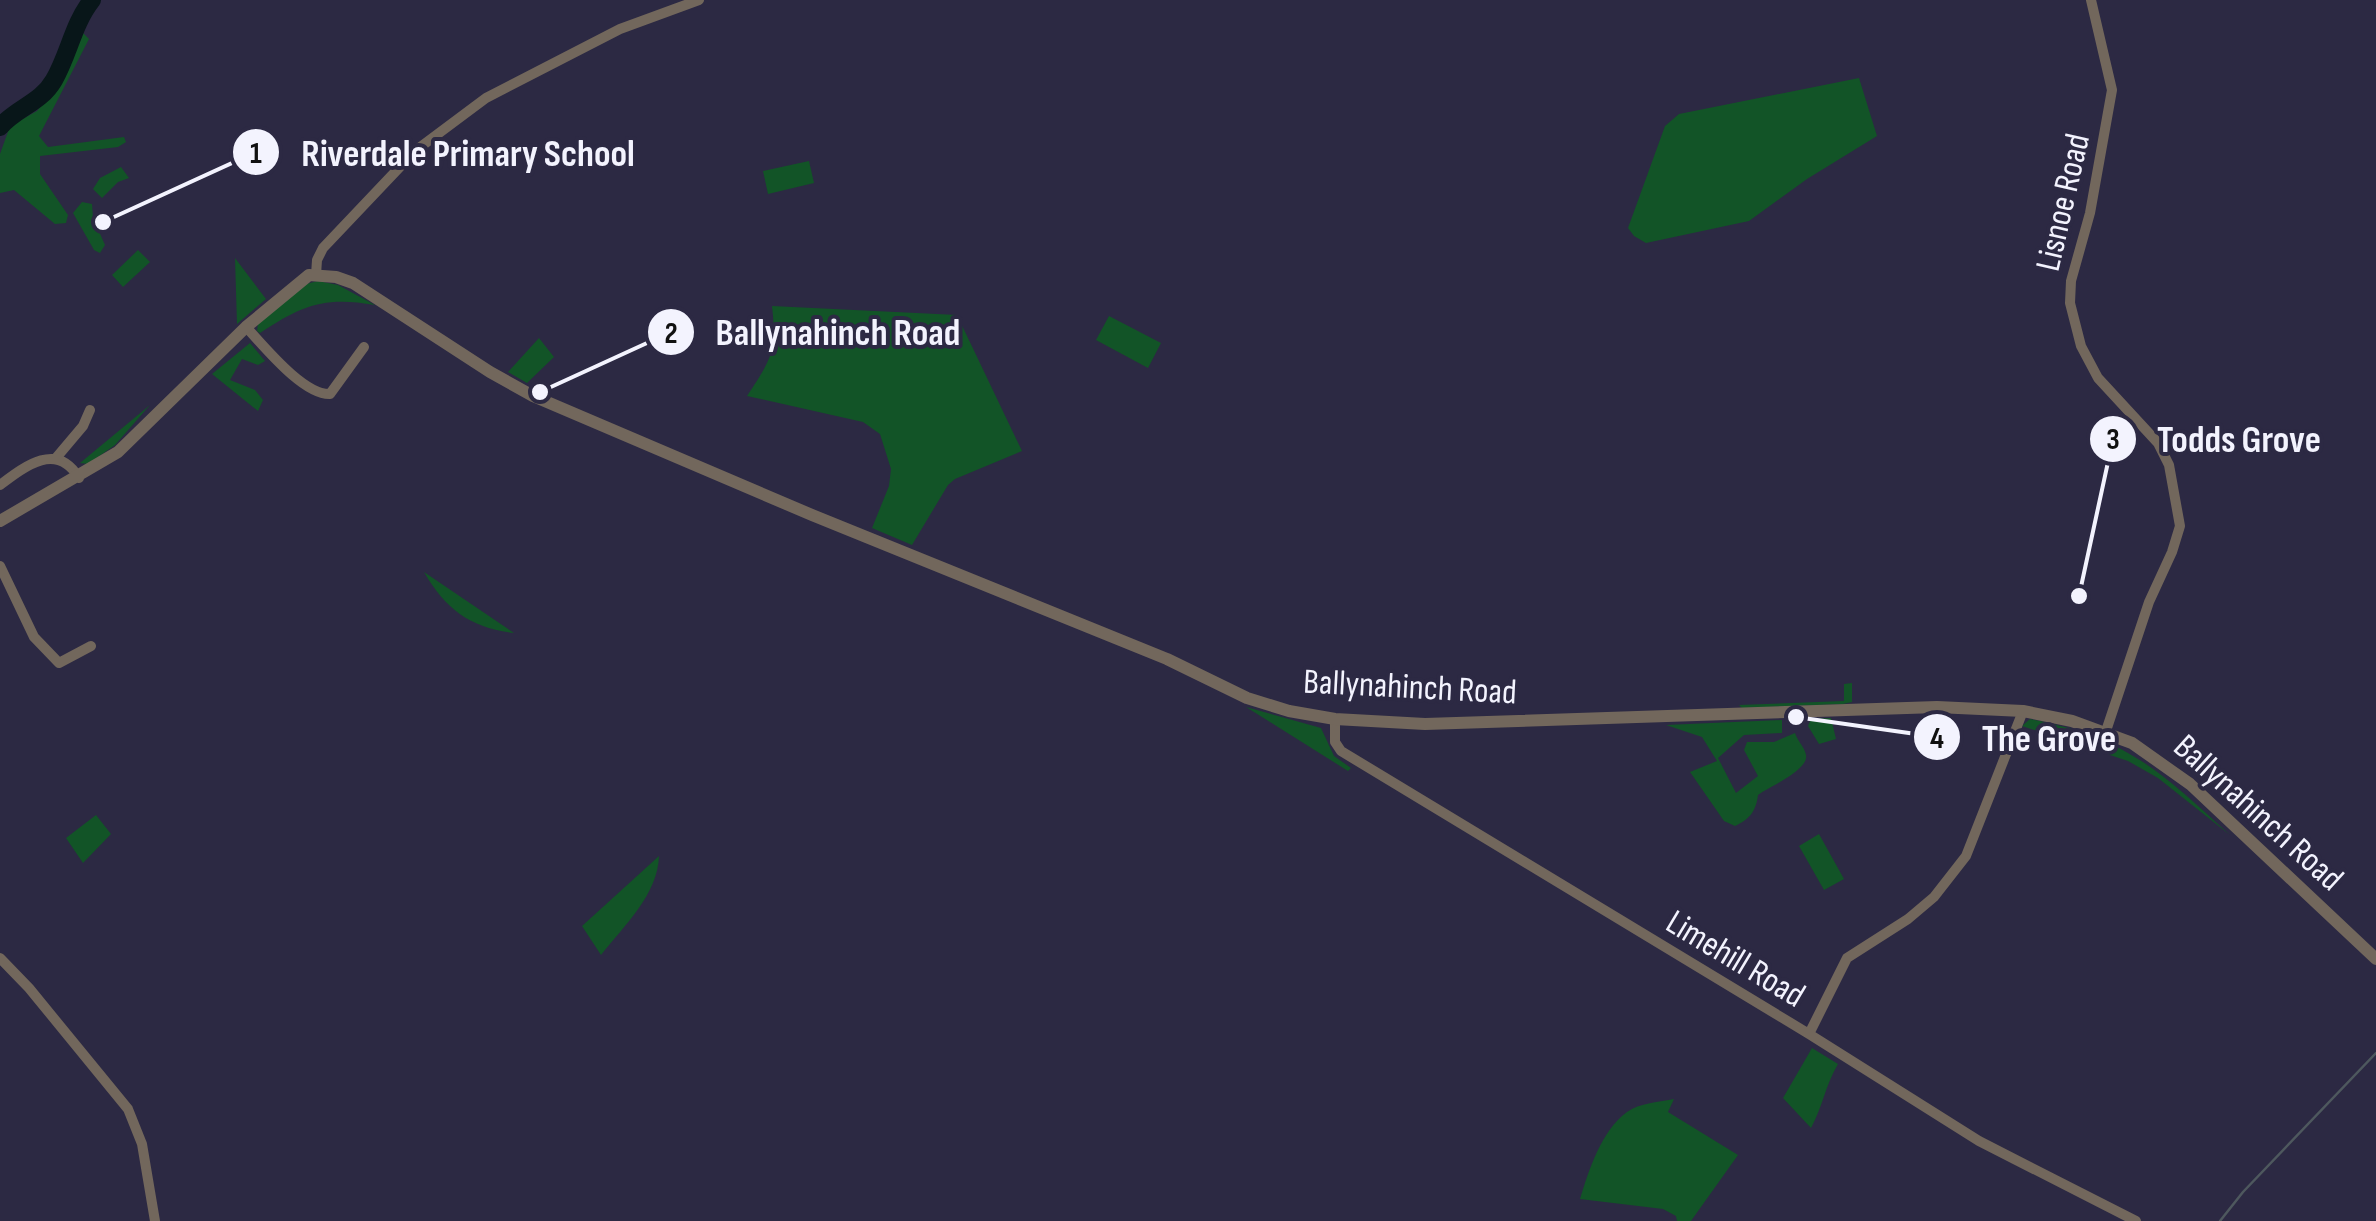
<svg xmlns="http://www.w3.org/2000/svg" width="2376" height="1221" viewBox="0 0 2376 1221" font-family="'Sofia Sans Condensed',sans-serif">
<rect width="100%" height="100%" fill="#2c2943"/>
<path fill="#125427" d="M81 31 89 39 39 136 48 147 124 137 126 142 118 147 40 156V174L68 215 66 223 55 224 14 190 0 193V154L10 126 37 111 56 87Z
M1859 78 1877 136 1807 179 1749 221 1646 243 1634 236 1628 228 1665 126 1679 114Z
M809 161 814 183 768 194 763 171Z
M121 167 129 178 118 182 102 198 93 189 100 178Z
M82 202 92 204 93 218 105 245 100 253 94 250 73 213Z
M138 250 150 262 123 287 112 275Z
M235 258 266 299 237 324Z
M318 281 338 285 375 305C325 296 302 305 260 333L257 331 258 324 302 285Z
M772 306 957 315 1022 451 955 479 948 485 912 545 872 528 889 486 891 469 880 434 863 422 747 396C772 358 777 351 772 306Z
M1109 316 1161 343 1148 368 1096 340Z
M539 338 554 357 527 383 508 372Z
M250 343 265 361 258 365 242 359 230 380 255 390 263 400 258 411 212 374Z
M150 405 115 445 88 464 80 463Z
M424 572 514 633C471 628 446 610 424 572Z
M1852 683V702L1843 704 1742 708 1739 705 1844 701V684Z
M1246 707 1321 728 1334 756 1351 768 1348 771Z
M1831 718 1836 739 1819 744 1808 726 1811 719Z
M2030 719C2126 737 2161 772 2230 835L2158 778 2128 761 2022 726Z
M1782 720V733L1744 735 1718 758 1736 793 1758 776 1744 750 1747 742H1774L1795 733C1797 740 1805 748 1806 755 1809 770 1769 787 1758 795 1756 811 1750 819 1735 826L1724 821 1690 772 1717 761 1702 737 1666 725Z
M96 815 111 834 83 863 66 838Z
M1819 834 1844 879 1824 890 1799 846Z
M659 856C658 894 624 926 601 955L582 926Z
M1812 1048 1838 1064C1825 1086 1823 1106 1811 1128L1783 1098Z
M1674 1099 1668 1112 1738 1155 1691 1221H1677L1676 1216 1663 1209 1580 1199C1589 1170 1601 1131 1627 1112 1639 1103 1660 1102 1674 1099Z"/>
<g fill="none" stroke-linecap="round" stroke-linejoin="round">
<path stroke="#4e585e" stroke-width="2.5" d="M2220 1221 2243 1192 2376 1053"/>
<path stroke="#081619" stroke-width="18" d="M0 127C16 108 41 103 54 80 69 54 73 24 92 0"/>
<path stroke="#72675c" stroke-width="10" d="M2091 0 2112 90 2090 213 2071 281 2070 303 2081 346 2098 378 2158 443 2169 465 2180 526 2172 552 2149 602 2106 731
M316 275 317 260 323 248 415 151 486 98 620 29 699 0
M246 327C264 346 303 395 330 394L364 347
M56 458 83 426 90 410
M0 485C25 466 57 441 79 478
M0 566 34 637 59 663 91 646
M1335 719V742L1341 751 1809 1034 1979 1141 2136 1221
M0 958 29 988 128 1109 142 1144 155 1221
M1809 1034 1847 958 1908 919 1934 897 1966 856 2023 711"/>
<path stroke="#72675c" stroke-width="12" d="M0 521 118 452 246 327 309 275 336 277 353 283 490 372 533 396 812 515 1167 659 1247 698 1289 711 1335 719 1425 724 1937 707 2023 711 2072 721 2132 743 2190 784 2376 959"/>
</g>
<g text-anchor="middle" stroke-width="8" stroke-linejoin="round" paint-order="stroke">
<g font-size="35" fill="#f3f3fe" stroke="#2c2943">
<text transform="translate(2062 202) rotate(-77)" y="12">Lisnoe Road</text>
<text transform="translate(1410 686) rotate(3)" y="12">Ballynahinch Road</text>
<text transform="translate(2259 812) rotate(42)" y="12">Ballynahinch Road</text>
<text transform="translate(1736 958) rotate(31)" y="12">Limehill Road</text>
</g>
</g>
<path fill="none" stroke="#f3f3fe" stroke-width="4" d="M103 222L256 152M540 392L671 332M2079 596L2113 439M1796 717L1937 737"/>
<g fill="#f3f3fe" stroke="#2c2943" stroke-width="4">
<circle cx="103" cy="222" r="10"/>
<circle cx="540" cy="392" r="10"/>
<circle cx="2079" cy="596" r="10"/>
<circle cx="1796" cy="717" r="10"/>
<circle cx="256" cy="152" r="25"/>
<circle cx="671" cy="332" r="25"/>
<circle cx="2113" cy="439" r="25"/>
<circle cx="1937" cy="737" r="25"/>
</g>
<g font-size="30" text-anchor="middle" font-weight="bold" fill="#111">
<text x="256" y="163">1</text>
<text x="671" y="343">2</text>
<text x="2113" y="449">3</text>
<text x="1937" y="748">4</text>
</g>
<g font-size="38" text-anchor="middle" font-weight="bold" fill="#f3f3fe" stroke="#2c2943" stroke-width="8" stroke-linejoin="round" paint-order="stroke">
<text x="468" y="166">Riverdale Primary School</text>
<text x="838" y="345">Ballynahinch Road</text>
<text x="2239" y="452">Todds Grove</text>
<text x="2049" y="751">The Grove</text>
</g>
</svg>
